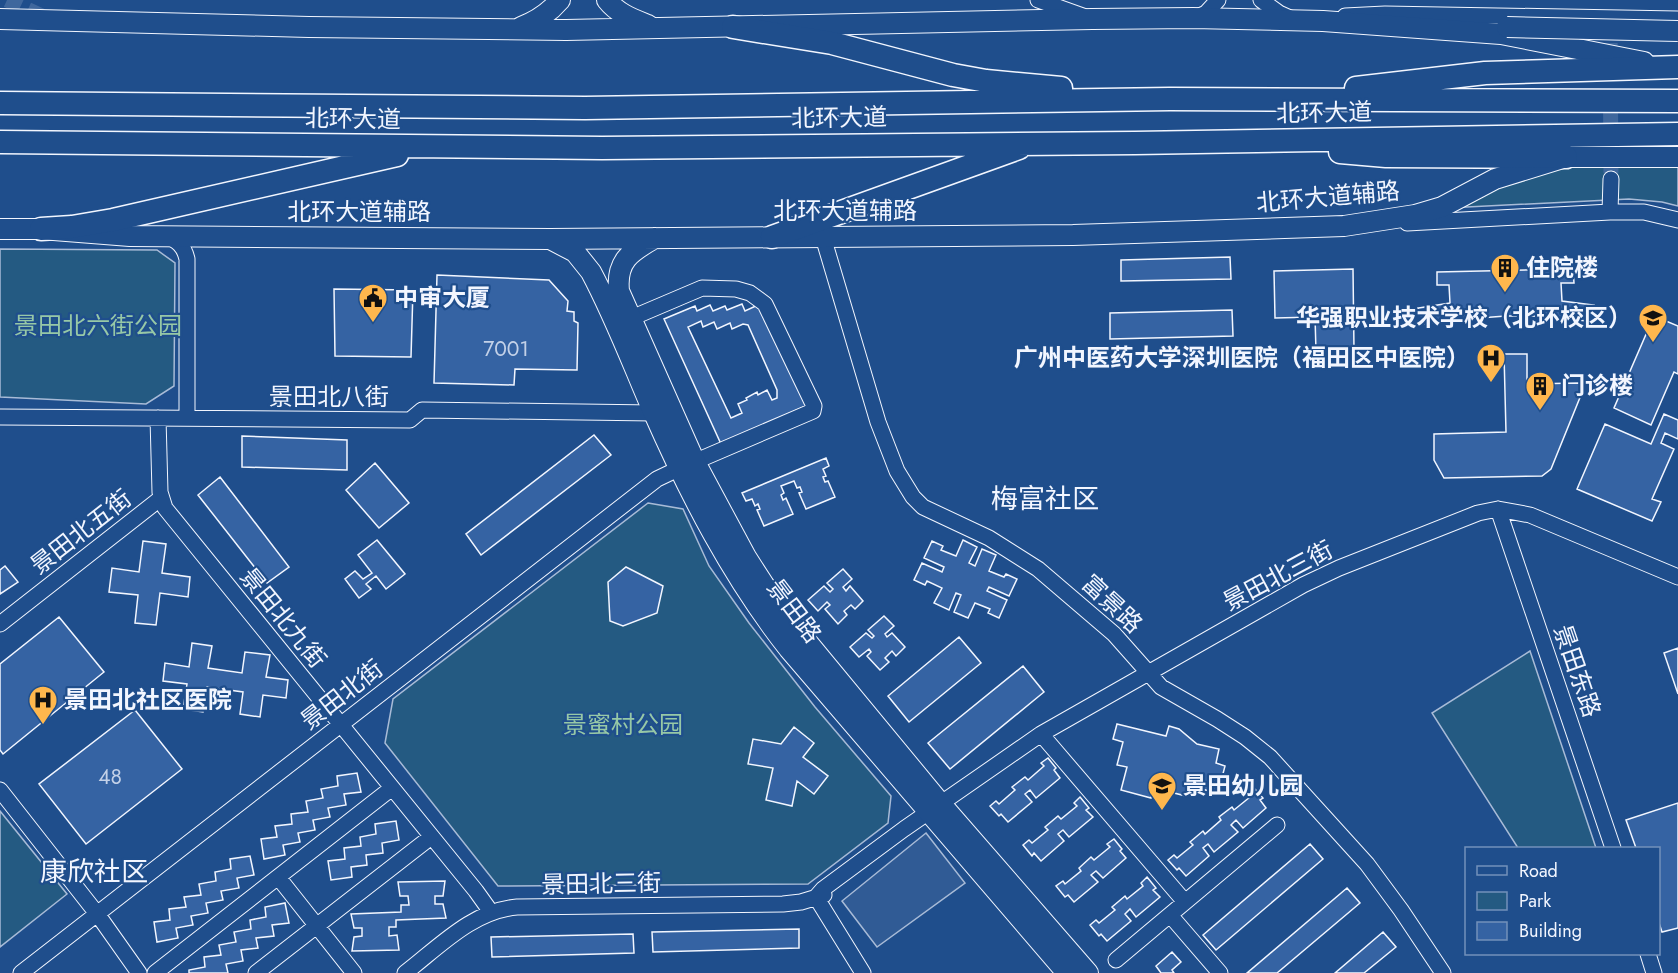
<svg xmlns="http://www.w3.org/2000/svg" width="1678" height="973" viewBox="0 0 1678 973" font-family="Jost,'Noto Sans SC',sans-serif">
<rect width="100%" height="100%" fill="#1f4e8c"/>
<path fill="#245a82" stroke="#a8bbd7" stroke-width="1.5" d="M1569 166H1678V206L1662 202 1629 199 1447 208 1476 195Z
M0 249 157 250 175 263 174 386 146 404 0 397Z
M648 503 683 509 709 566 749 623 815 707 891 796 888 823 808 884 498 886 385 743 393 699Z
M1530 651 1596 848H1518L1432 713Z
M0 811 67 894 0 947Z"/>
<path fill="#305b95" stroke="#a8bbd7" stroke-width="1.5" d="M926 833 965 883 877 947 842 901Z"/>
<path fill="#3563a3" stroke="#f2f6ff" stroke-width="1.5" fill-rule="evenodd" d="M1230 257 1231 279 1121 281V260Z
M1353 269 1354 350 1316 351 1315 317 1275 318 1274 271Z
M1573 269 1574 283H1561L1562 301 1594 305 1587 321 1533 316H1506L1452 320 1425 324 1418 308 1450 303 1449 285H1437V272Z
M437 275 549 280 568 301 567 311 574 312V321L578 323 577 370 515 369 514 385 434 383Z
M334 289 413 290 411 357 335 356Z
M742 304 745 311 760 304 806 406 721 444 664 319 695 306 697 311 710 305 713 311 725 306 727 310ZM701 321 703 327 714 322 717 329 730 323 732 329 743 324 748 325 777 390V398L772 400 767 390 758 395 757 392 746 398 747 400 738 404 742 413 731 418 688 327Z
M1232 310 1233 336 1110 339V313Z
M1654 316 1678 326V374L1674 372 1651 425 1614 408Z
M1504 354H1527V384L1579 383 1583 385V390L1551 469 1542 476 1444 478 1434 460V434L1506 432Z
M1664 414 1678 420V439L1665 433 1661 443 1674 449 1652 499 1661 502 1652 521 1577 489 1605 424 1651 444Z
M594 435 611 455 481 555 466 534Z
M242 436 347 440V470L242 467Z
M826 458 829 466 823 469 826 476 823 477 825 482 828 481 835 497 806 509 799 493 802 492 800 487 797 488 794 481 781 486 784 493 781 495 783 500 786 498 793 514 764 526 757 510 760 509 758 504 755 506 752 499 746 501 742 493Z
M375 463 409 503 379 528 346 490Z
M220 477 289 567 267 583 198 495Z
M377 540 405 574 386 589 376 576 366 584 371 589 359 598 345 579 355 571 363 579 372 573 358 555Z
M963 540 977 547 969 563 975 566 982 549 996 555 989 571 1004 577 1006 574 1017 579 1009 596 989 587 987 591 1007 600 999 618 988 613 990 609 975 603 968 618 954 612 961 595 956 593 949 610 934 603 942 588 927 581 925 585 914 580 922 563 942 572 944 567 924 558 932 541 943 546 941 550 956 556Z
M143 541 166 544 162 573 190 577 188 597 160 593 156 625 135 623 138 595 109 592 112 568 139 572Z
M5 566 18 582 0 594V570Z
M626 567 663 586 657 613 623 626 610 621 608 582Z
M843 569 852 579 843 587 846 591 850 586 863 601 855 609 851 605 844 611 847 615 838 624 825 609 830 605 827 602 818 611 808 600 824 586 830 592 833 589 827 583Z
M884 616 894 626 885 634 887 637 892 633 905 647 896 656 892 651 885 658 889 662 880 670 867 656 871 652 869 649 859 657 850 647 866 633 872 638 874 636 868 630Z
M59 617 104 672 3 754 0 750V664Z
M959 637 981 663 909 722 888 696Z
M192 643 212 646 208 668 242 673 245 652 270 655 266 677 288 680 286 698 263 695 260 717 240 714 243 692 207 687 203 712 183 709 187 684 163 681 165 663 189 667Z
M1678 648V694L1664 653Z
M1023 666 1044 692 950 769 928 743Z
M135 710 182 769 86 844 39 784Z
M1117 724 1166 736 1169 726 1179 729 1197 744 1219 749 1216 763 1225 766 1218 793 1189 786 1186 796 1154 788 1151 798 1121 790 1127 767 1117 765 1123 742 1113 739Z
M794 727 814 743 803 757 828 776 814 794 797 781 792 806 766 800 773 768 748 764 753 739 781 744Z
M1048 758 1056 768 1054 770 1060 778 1036 798 1030 790 1025 794 1032 802 1008 822 1001 814 999 816 990 806 996 801 999 804 1015 790 1012 787 1025 777 1028 780 1044 766 1041 763Z
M357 773 361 792 344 794 346 805 328 808 330 817 313 820 315 830 298 833 300 842 283 845 285 855 264 859 261 839 277 837 275 826 292 824 291 814 308 812 306 801 323 798 321 789 338 786 337 776Z
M1254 788 1263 798 1260 800 1266 808 1243 828 1236 820 1231 825 1238 832 1214 852 1208 844 1203 848 1209 856 1186 876 1179 868 1177 870 1168 860 1174 855 1177 858 1193 845 1190 842 1203 831 1205 834 1221 820 1219 817 1232 807 1234 810 1250 797 1247 794Z
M1080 797 1089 808 1086 810 1093 817 1069 837 1063 830 1058 834 1064 841 1041 861 1034 853 1032 856 1023 845 1029 840 1032 843 1048 830 1045 827 1058 816 1061 819 1077 806 1074 803Z
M1678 803V928L1662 932 1658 920V848H1636L1626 820Z
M396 821 399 840 382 843 383 853 366 855 367 865 351 867 352 877 331 880 328 861 345 859 344 848 361 846 360 837 376 834 375 824Z
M1114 839 1122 849 1120 851 1126 858 1103 878 1096 871 1091 875 1098 882 1074 902 1068 895 1065 897 1056 886 1063 881 1065 884 1081 871 1079 868 1091 857 1094 860 1110 847 1107 844Z
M1310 844 1323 859 1216 950 1203 935Z
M250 856 254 875 237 878 239 888 221 891 223 900 206 903 208 913 191 916 193 925 176 928 178 938 157 942 154 922 170 920 169 909 186 907 184 897 201 895 199 884 216 881 215 872 231 869 230 859Z
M1147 877 1156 888 1153 890 1160 897 1136 917 1130 909 1125 914 1131 921 1107 941 1101 934 1099 936 1090 925 1096 920 1099 923 1115 910 1112 907 1125 896 1127 899 1143 886 1141 883Z
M445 881 443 896H435V904H443L446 918 396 920V927H389V936L397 935 399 950 352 951 354 937 362 936V928H354L351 914 401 912V905H409L408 896H400L398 882Z
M1347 888 1360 903 1277 973H1247Z
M285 903 289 923 272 925 274 936 256 938 258 948 241 950 243 961 226 964 228 973H189V970L205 967 204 957 221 955 219 945 236 942 234 932 251 929 250 920 266 917 265 907Z
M799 929V948L653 952 652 932Z
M1383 932 1396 947 1364 973H1335Z
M633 934 634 953 492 957 491 937Z
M1172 952 1181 962 1172 970 1174 973H1161L1156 966Z"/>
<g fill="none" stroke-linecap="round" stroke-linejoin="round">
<path stroke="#3f679d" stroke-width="15" stroke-dasharray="15 8" stroke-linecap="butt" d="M7 0 46 18
M1610 20 1611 179"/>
<g stroke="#f2f6ff" stroke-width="17">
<path id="minor" d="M1038 0 1083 16
M1261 0 1279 13 1290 18
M1345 16 1385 14 1678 19
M1195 18 1206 13 1218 0
M1610 212 1611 179
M1407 223 1610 212H1644L1678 220
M166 236C178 241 184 246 187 259V418
M823 237 878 422 897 471 913 497 923 507 989 538 1038 569 1114 634 1161 687 1217 719 1245 737 1270 757 1367 864 1401 910 1443 973
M0 417 410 420 422 410 654 413
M158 418 160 492 165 508 476 891 491 912
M1498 509 1613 848
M0 624 161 498
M1041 734 1185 902
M0 790 98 915 139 973
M278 877 354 973
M816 897 823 889 904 829 1041 734 1303 585 1339 568 1478 513 1498 509 1530 515 1678 577
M816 897 863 973
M1170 915 1220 973
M1648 954 1654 973
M1116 960 1277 825
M21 973 657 479 680 468 813 411 814 406 765 304 750 293 736 289 702 288 622 322
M155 973 392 788
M256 973 431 837
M405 973C439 947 472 911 517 907L783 904 801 902 824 895"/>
</g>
<g stroke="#f2f6ff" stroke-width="22">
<path id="major" d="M607 0C618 14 633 19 648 25
M0 19 309 27 566 30 1092 19 1193 18 1323 21 1501 34 1644 62
M521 27C537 21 549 13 560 0
M0 229H41L130 236 550 239 1073 235 1344 226 1415 215 1442 207 1495 179 1566 157H1678
M655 238C630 252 616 261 619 291L695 462 746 557 764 585 804 638 941 804 1088 973
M552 240 575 252 591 272C615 317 633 365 653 411 690 495 732 577 789 649L1067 973"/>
</g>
<g stroke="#f2f6ff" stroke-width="25">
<path id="highway" d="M733 27 832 43 953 75 986 81 1061 88
M1356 88 1485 73 1678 67
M0 103 585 108 1170 99 1678 101
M0 142 602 148 1135 143 1678 134
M1340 152 1386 156 1566 157
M41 229 72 227 113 220 397 155
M772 237 1019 148"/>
</g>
<use href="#minor" stroke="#1f4e8c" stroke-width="15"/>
<use href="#major" stroke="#1f4e8c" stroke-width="20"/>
<use href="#highway" stroke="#1f4e8c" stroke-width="22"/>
<g stroke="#f2f6ff" stroke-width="22" stroke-linecap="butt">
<path id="major-bridge" d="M1507 27 1678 31"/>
</g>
<use href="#major-bridge" stroke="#1f4e8c" stroke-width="20"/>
</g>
<defs>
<g id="building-pin" transform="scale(1.5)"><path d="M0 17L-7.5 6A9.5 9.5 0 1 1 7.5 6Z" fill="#ffb74d" stroke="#1f4e8c"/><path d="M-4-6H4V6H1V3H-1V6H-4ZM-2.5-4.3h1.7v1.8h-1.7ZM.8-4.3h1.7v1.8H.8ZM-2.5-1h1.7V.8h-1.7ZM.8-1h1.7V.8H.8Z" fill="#111"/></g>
<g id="civic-pin" transform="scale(1.5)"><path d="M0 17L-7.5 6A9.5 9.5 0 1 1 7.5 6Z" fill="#ffb74d" stroke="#1f4e8c"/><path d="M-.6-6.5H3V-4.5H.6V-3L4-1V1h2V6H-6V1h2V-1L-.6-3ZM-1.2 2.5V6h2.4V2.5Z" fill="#111"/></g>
<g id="school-pin" transform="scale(1.5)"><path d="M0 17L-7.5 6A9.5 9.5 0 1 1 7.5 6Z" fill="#ffb74d" stroke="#1f4e8c"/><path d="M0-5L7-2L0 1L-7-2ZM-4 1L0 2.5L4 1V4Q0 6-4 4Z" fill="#111"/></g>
<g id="hospital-pin" transform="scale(1.5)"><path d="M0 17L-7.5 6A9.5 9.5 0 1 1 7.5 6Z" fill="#ffb74d" stroke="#1f4e8c"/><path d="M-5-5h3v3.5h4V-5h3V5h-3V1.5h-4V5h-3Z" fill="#111"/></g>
</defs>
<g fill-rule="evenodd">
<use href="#building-pin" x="1505" y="268"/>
<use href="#civic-pin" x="373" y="298"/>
<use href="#school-pin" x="1653" y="318"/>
<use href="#hospital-pin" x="1491" y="358"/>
<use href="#building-pin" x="1540" y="386"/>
<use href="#hospital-pin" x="43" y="700"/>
<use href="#school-pin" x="1162" y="786"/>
</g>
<g text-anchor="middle" stroke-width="4.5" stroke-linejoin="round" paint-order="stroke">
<g font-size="21" fill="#c3d1e8">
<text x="506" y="356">7001</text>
<text x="110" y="784">48</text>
</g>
<g font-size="24" fill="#f2f6ff" stroke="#1f4e8c">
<text transform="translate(1324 113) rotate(-1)" y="8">北环大道</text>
<text transform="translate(839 118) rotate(-1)" y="8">北环大道</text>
<text transform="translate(353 119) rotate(1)" y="8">北环大道</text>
<text transform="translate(1328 197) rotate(-5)" y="8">北环大道辅路</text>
<text x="845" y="219">北环大道辅路</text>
<text x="359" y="220">北环大道辅路</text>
<text x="329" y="405">景田北八街</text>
<text transform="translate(81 532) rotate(-38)" y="8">景田北五街</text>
<text transform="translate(1278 576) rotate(-28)" y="8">景田北三街</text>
<text transform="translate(1112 604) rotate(43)" y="8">富景路</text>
<text transform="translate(794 611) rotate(53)" y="8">景田路</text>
<text transform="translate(283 618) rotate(51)" y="8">景田北九街</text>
<text transform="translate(1577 671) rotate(71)" y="8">景田东路</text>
<text transform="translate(342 695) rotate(-38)" y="8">景田北街</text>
<text transform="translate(601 884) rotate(-1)" y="8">景田北三街</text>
</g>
<g font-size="24" font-weight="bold" fill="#f2f6ff" stroke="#1f4e8c" text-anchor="start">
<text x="1526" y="276">住院楼</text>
<text x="394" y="306">中审大厦</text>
<text x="1632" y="326" text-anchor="end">华强职业技术学校（北环校区）</text>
<text x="1470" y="366" text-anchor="end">广州中医药大学深圳医院（福田区中医院）</text>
<text x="1561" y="394">门诊楼</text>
<text x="64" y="708">景田北社区医院</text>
<text x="1183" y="794">景田幼儿园</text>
</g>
<g font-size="24" fill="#97c8a6" stroke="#1f4e8c">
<text x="98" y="334">景田北六街公园</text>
<text x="623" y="733">景蜜村公园</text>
</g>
<g font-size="27" fill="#f2f6ff" stroke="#1f4e8c">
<text x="1045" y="508">梅富社区</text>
<text x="94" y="881">康欣社区</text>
</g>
</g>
<rect x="1465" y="847" width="195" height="108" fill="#1f4e8c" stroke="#7391ba" stroke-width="1.5"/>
<rect x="1477" y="866" width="30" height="9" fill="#1f4e8c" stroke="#7391ba" stroke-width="1.5"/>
<text x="1519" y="877" font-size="18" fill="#f2f6ff">Road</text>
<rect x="1477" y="892" width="30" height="18" fill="#245a82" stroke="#7391ba" stroke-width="1.5"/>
<text x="1519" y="907" font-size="18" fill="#f2f6ff">Park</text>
<rect x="1477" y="922" width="30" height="18" fill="#3563a3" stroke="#7391ba" stroke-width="1.5"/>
<text x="1519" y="937" font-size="18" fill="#f2f6ff">Building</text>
</svg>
